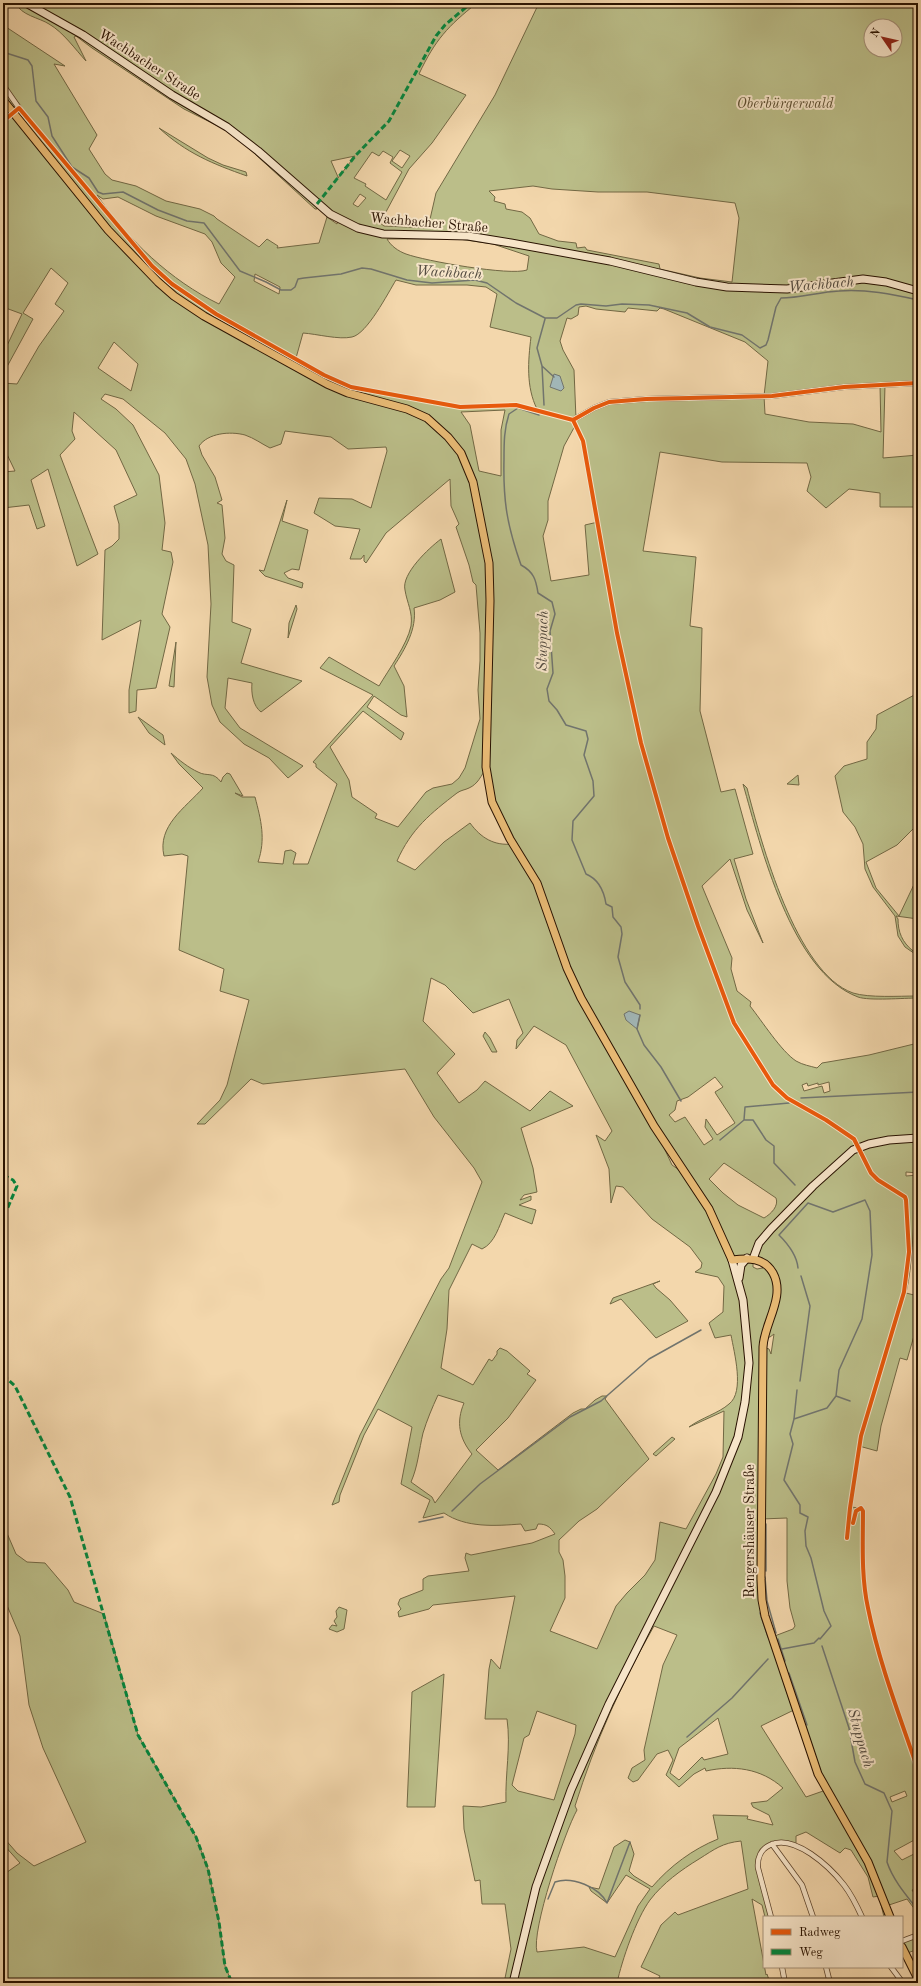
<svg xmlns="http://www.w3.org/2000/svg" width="921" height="1986" viewBox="0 0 921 1986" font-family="'Old Standard TT',serif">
<rect width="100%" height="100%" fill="#f3d7ac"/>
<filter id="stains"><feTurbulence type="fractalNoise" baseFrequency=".005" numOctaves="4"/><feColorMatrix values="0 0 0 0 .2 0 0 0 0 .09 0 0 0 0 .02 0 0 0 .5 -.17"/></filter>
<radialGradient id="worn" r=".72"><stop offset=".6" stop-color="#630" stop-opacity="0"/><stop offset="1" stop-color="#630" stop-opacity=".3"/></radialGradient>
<path fill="#bbbe89" stroke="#726844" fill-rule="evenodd" d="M16 3H477C448 26 435 40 419 74L466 95 432 143 409 169 380 223 384 226 428 228 436 193 495 95 539 3H918V383L885 385 883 458 918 455V507H880V493L849 489 826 508 807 491 811 477 807 463 722 462 660 452 643 551 696 557 690 626 702 628 700 711 721 792 735 789 753 854 734 859 746 899 763 943 747 910 730 859 702 886 732 958 731 969 737 991 751 1002 750 1006C762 1021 781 1051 796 1061 803 1065 810 1066 817 1068L822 1063 869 1055 918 1043V1173L906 1172V1176L918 1175V1203L916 1202C912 1232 913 1263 906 1293L918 1296V1322L907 1360 900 1358 881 1426 877 1451 859 1446 850 1507 861 1508 863 1511V1560L868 1607 891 1689 918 1767V1838L894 1851 902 1860 918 1852V1888L912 1890 918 1899V1910L916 1911 907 1899 886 1906 890 1917H884L879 1896 873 1897 868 1877 851 1850 845 1848 840 1853 806 1832 796 1836V1846L788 1843 768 1846 758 1859 771 1917H765L762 1905 752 1899 766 1975 767 1974 770 1983H656L660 1976 641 1967 661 1925 675 1912 678 1915 748 1889 741 1841C722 1843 715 1849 699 1859 681 1870 663 1883 650 1900 636 1919 622 1960 617 1983H504L511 1949 505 1904H482L480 1880 475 1881 464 1829 463 1806 481 1807 506 1802C505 1774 511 1747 507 1719H485L489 1669 491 1659 500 1669 515 1596 433 1605 429 1609 399 1617 398 1612 401 1609 398 1604 400 1599 423 1590V1579L428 1576 469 1571 465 1558 466 1553 471 1555 532 1543 555 1534C550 1527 547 1524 538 1524L536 1529 525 1531 521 1524C495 1526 466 1528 444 1513L423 1518 430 1500 401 1484 412 1427 378 1409 364 1435 340 1495 339 1502 332 1505 360 1435 441 1279 449 1268 482 1182 474 1168 434 1117 405 1069 263 1084 251 1079 205 1124H197L220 1100 227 1085 249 1000 220 991 224 969 179 950 188 856 182 854 164 856C157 826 185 808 203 788L179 764 171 753C179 760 189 768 198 772 207 777 213 771 221 782L223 777 227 773 230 774 243 796 235 793 242 797H255C261 820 266 839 258 862L283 864 285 851 291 850 296 853 293 864H308L337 784 316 767V764L313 762 373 695 320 668 329 657 379 686C389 669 407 645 411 626 413 612 407 603 405 590 401 574 429 548 441 539L455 592 440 600 414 608C417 629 405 649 394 666L404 686 407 717 401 715 374 696 367 707 404 733 401 740 363 711 330 747 349 780 352 797 377 814 375 818 398 827 426 792 433 788 452 784 459 778 465 768 480 719 478 690 480 661V633L476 585 473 582 469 565 456 527 459 524 451 506 450 479 386 533 366 563 364 561V555L361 559H350L360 529 335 526 314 513 319 498 352 499 371 508 387 451 386 447 348 449 331 437 285 431 281 444 270 448C262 444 254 438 245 435 230 431 208 433 199 446L202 455 215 477 222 500 217 503 222 505 225 538 222 554 226 561 234 565 232 622 251 629 241 663 302 681 261 712C253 706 251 693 252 683L228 678 225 708 240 728 303 766 288 778 269 758 244 744 220 722 212 705 207 677 211 604 208 545 195 484 186 459 165 433 123 399 105 394 101 399 116 409 133 425 159 475 165 523 162 550 171 552 173 562 162 614 170 627 156 688 137 690 136 711 129 713V690L141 620 102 640 105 550 112 546 119 539V524L114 506 137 495 116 450 74 412 72 431 75 439 60 455 98 554 77 566 48 469 31 480 45 526 37 529 29 505 3 508V472L15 471 3 446V383L17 384 39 346 64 311 55 304 68 283 51 268 23 313 33 319 3 374V354L22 314 3 307V102L8 112 6 114 7 121 12 117 14 118 52 160 19 113V108L14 107 3 98V25L65 66 54 64 97 135 89 149 105 174 112 180 136 186 166 201 200 209 214 216 217 219 259 247 267 239 278 246 277 248 319 243 327 217 337 224 338 219 317 205V209H315L243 143 222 128 184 109 92 48 76 36 74 37 86 61C75 49 63 32 49 24 40 18 20 15 16 3ZM871 26H895V50H871ZM400 150 410 156 402 168 392 161ZM383 151 393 157 390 163 402 172 386 200 365 186 366 184 354 178 372 152 379 156ZM355 156 338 178V177L331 161ZM533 186 552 189 598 192H647L735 203 739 218 732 282 700 278 660 269 659 264 587 250 585 247 577 248 576 243 558 241 539 234 530 218 522 212 506 209 505 204 494 201 495 197 489 191ZM360 194 366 198 358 207 353 204ZM97 195 103 199 118 197 156 216 205 234 212 242 221 263 235 277 219 304C171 281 127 239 97 195ZM387 239H459L493 244 529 256 527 270C510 276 425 261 406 254 398 251 391 246 387 239ZM255 274 280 287 279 294 254 281ZM396 280 416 285H467L486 287 497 294 490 327 531 337C528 361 526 387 537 409L509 405 460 407 443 405 351 387 324 375 296 358 303 333C317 334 339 340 352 337 367 334 388 293 396 280ZM586 306 596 309 625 312 628 308 657 311 660 308 664 309 745 342 768 361 764 396 610 402 576 419 574 370 563 350 560 341 567 318 571 319 578 315 579 307ZM114 342 138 364 131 391 98 368ZM880 385 881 432 853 424 809 422 765 414 764 396ZM505 410 501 430V476L479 471 470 425 461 412ZM576 424 583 441 598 522 585 525 589 575 551 581 543 536 548 520V501L564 446ZM486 768 496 811 513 844C494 846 481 838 470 823L444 842 415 870 397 861C411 829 431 813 457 793 461 790 465 790 469 788 478 784 481 776 486 768ZM431 978 445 985 473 1013 509 999 523 1033 517 1040 516 1049 534 1026 566 1045 612 1131 605 1141 596 1135 609 1169 611 1203 616 1186 623 1187 652 1219 690 1247 702 1263 701 1268 695 1272 718 1277 724 1286 723 1312 709 1323 715 1338 731 1335C734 1352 745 1392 729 1404 719 1413 701 1418 689 1427L724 1411 723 1457 716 1474 686 1529 660 1522 655 1560 645 1575 627 1593 616 1606 597 1649 550 1631 565 1598V1576L563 1560 559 1552V1540L579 1521 597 1509 649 1459 605 1399 607 1396H602L595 1400 585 1409H581L573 1413 498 1470 476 1450 508 1418 536 1380 527 1374 530 1371 507 1351 500 1348 497 1351V1354L492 1361 489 1359 473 1385 441 1368 447 1329 449 1290 472 1244 482 1249C495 1243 499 1226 505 1213L532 1224 536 1210 519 1205 531 1200V1196L520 1200 524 1195 537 1192 533 1168 521 1128 573 1106 550 1091 530 1111 485 1081 477 1090 459 1103 437 1073 455 1054 423 1021ZM715 1077 723 1087 715 1092 716 1094 735 1123 717 1135 706 1119 705 1127 713 1139 704 1145 685 1117 675 1122 669 1115 675 1110 677 1101 688 1097ZM829 1082 830 1091 824 1093 822 1086 804 1091 802 1085 807 1083 808 1086 818 1083V1085ZM654 1126 682 1172 672 1165ZM724 1163 776 1198C779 1206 771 1214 764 1218L738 1205 723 1193 709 1179ZM753 1259 768 1267 757 1269 753 1267ZM732 1260 743 1262 738 1283ZM774 1334 771 1354 769 1349 763 1347 764 1337H770ZM438 1395 464 1403C456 1422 459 1438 472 1454L435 1503 432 1497 411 1482C418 1466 419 1450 423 1433 427 1420 432 1408 438 1395ZM787 1518V1581L790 1608 795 1626 793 1629 772 1637 761 1579V1519ZM654 1626 677 1635 663 1665 644 1750 645 1760 632 1768 628 1778 633 1782 638 1780 657 1754 668 1750 673 1760 666 1775 679 1787 694 1774 705 1768 706 1771C733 1765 761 1768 783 1788L767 1801 751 1803 753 1807 769 1815 773 1825 747 1819 748 1816 713 1815 718 1839C693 1849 670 1866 652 1887L634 1876 629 1871 634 1854 630 1842 625 1840 614 1847 599 1889 589 1887 591 1891 607 1903 626 1875 650 1889 638 1906 615 1957 584 1947 537 1952C531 1931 565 1831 577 1810L575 1806C595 1742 621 1684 654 1626ZM796 1709 826 1790 806 1797 761 1726ZM537 1711 576 1725 575 1734 554 1800 518 1791 512 1785 524 1738 529 1735ZM718 1718 728 1754 704 1760 702 1757 679 1780 670 1773 679 1748ZM905 1791 907 1796 892 1802 890 1797Z
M159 128 208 158 223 165 246 172 247 176C213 164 186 153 159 128Z
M287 500 282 521 308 530 299 570 292 569 284 573 288 578 303 583 302 588 265 576 259 570 264 571Z
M296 605 297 609 288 638 289 623Z
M176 642 174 687 169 686Z
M918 693V831L913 829 897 845 866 862 876 888 899 916 918 876V919L896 916 898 919C898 932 902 942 913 951L918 931V956L905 947 898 936 895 916 873 887 865 869 863 844 855 827 843 812 835 776 844 766 867 759V742L876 729 877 715Z
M138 717 163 735 165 745 149 733Z
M798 775 799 785 787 784Z
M743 784 747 788C761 842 796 973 853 993 869 998 899 996 917 996L918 998C904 998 869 1001 858 997 791 972 761 847 743 784Z
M485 1032 490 1038 497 1052H492L483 1036Z
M660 1281 653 1284 656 1288 670 1300 688 1321 656 1338 621 1299 610 1304 613 1298Z
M672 1437 675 1439 656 1456 653 1454Z
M3 1524 16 1554 27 1562 45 1563 68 1590 74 1602 104 1614 138 1735 196 1837 208 1869 219 1922 225 1966 232 1983H3V1875L20 1863 3 1844V1837L17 1853 34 1866 86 1842 43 1748 29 1705 20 1636 3 1596Z
M339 1607 347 1610 344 1629 337 1632 329 1629 332 1625 337 1626 334 1621 337 1617 336 1611Z
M444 1674 435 1807H407L412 1692Z
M918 1935V1949L905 1954 902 1941Z"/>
<path fill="#a1b6b6" stroke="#71746d" d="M554 374 560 376 564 388 561 391 550 387Z
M629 1011 640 1015 637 1029 626 1020 624 1014Z"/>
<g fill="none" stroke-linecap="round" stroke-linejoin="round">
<path stroke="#71746d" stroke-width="1.5" d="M3 52 28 60 32 66 36 101 48 117 52 136 72 167 89 178 98 192 103 194 123 192 158 210 187 221 204 223 240 271 266 282 281 290H291L295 287 298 279 304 278 341 274 362 268 371 269 407 280 432 283 475 280 487 283 516 303 545 318H557L576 305 581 304 606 306 622 304 649 305 687 313 710 327 742 335 760 348 766 345 768 340 776 307 781 298C800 298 819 292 839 291 866 289 892 294 918 300
M542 366 554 377
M544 405 542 366 537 348 545 319
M539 415 518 408 509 414C504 429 504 443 504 459 503 501 507 525 521 565 534 572 536 580 538 593L552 602 555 614 550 631 553 673 547 689 549 701 557 710 566 725 586 731 588 739 584 755 593 781 594 796 573 821 572 840 586 874C598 879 604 891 606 904L612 907 613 917 621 927 622 934 618 957 625 982 640 1005V1009
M640 1015 637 1029 644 1045 661 1067 681 1101
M801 1098 918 1092
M744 1120 745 1107 789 1103
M720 1140 744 1120H753L766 1140 774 1146V1163L795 1185
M800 1381 810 1306 801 1276
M797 1390 794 1419 790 1434 793 1444 784 1480 800 1505V1513L808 1517 805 1531 806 1546 811 1558 824 1611 831 1626 820 1639
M836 1396 850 1401
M794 1419 827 1408 836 1396 839 1370 862 1319 872 1255 870 1211 865 1200 833 1212 808 1203 779 1235C788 1244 797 1256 798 1268
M452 1511 480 1484 570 1417 601 1401 649 1359 701 1330
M419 1522 443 1517
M766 1571V1524
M765 1577 767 1601 776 1633
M760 1613 768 1637
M778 1639 785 1661
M822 1646 849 1728 855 1762 865 1784 884 1793 892 1811 887 1862C893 1880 906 1895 918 1910
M782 1649 814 1643 819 1638
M789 1673 807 1725
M782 1677 799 1728
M687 1737 732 1698 768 1659
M548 1899 555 1882C572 1876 599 1887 607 1903L630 1842"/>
<g stroke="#5c432b" stroke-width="6">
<path id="street" d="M3 85 19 108 14 112
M573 420 594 408 609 402 646 399 772 396 844 387 918 383
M772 1844 802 1885 813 1917
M771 1917 758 1868C757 1858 761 1849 770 1845 794 1833 830 1867 844 1885 851 1894 857 1906 862 1917
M902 1941 918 1935
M782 1967 785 1983
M826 1967 830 1983
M891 1967 903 1983"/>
</g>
<g stroke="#291200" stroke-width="9">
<path id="secondary" d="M26 3 83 35 172 95 227 127 258 151 330 214 358 228 383 234 468 236 511 243 610 261 696 282 727 287 787 289 863 279 886 282 918 291
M753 1259 759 1243 771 1229 813 1186 853 1150 869 1144 889 1140 918 1138
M739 1278 741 1265 747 1258
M513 1983 536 1887 571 1790 609 1704 716 1492 738 1437 745 1402 749 1363 743 1300 732 1260"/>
</g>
<g stroke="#291200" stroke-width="9">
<path id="primary" d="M3 100 108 230 158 282 174 296 204 316 327 384 348 393 407 409 427 418 448 437 461 453 473 482 489 563 490 601 486 767 492 802 510 839 537 883 567 968 581 998 654 1126 709 1209 732 1260C748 1258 764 1257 773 1273 786 1297 764 1323 763 1347L761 1579 762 1600 765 1616 818 1774 868 1862 890 1917
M902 1947 918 1979"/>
</g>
<use href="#street" stroke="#f7e5c9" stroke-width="4.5"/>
<use href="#secondary" stroke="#f7e5c9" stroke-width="7"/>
<use href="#primary" stroke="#eabc76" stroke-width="7"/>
<path stroke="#00873e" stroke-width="3" stroke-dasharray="6 3" stroke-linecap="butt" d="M317 204 356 155 389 121 436 36 445 25 471 3
M3 1175 13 1180 17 1186 3 1219
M3 1375 15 1386 70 1497 138 1735 196 1837 208 1869 219 1922 225 1966 232 1983"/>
<g stroke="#f7e5c9" stroke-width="6">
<path id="cycleway" d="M3 114 7 118 19 108 152 266 172 284 216 314 324 375 351 387 460 407 516 405 573 420 594 408 609 402 646 399 772 396 844 387 918 383
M573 420 583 441 617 633 641 743 668 838 698 926 734 1023 773 1085 787 1098 826 1120 854 1139 871 1173 878 1180 905 1197 906 1200 909 1252 904 1292 861 1436 850 1508 847 1538
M853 1523 856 1511 861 1508 863 1511C863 1543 861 1576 868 1608 879 1663 900 1717 918 1770"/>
</g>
<use href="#cycleway" stroke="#e8590c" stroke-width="4"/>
</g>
<g text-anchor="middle" stroke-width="4" stroke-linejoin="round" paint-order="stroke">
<g font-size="14" fill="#291200" stroke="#f7e5c9">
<text transform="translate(150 64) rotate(33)" y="5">Wachbacher Straße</text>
<text transform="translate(429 222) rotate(5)" y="5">Wachbacher Straße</text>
<text transform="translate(749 1531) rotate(-90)" y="5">Rengershäuser Straße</text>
</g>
<g font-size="14" font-style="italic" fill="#5c4e30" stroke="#f7e5c9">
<text x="785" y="108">Oberbürgerwald</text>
</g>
<g font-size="15" font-style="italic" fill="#534b40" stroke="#f7e5c9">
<text transform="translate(449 272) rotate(3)" y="5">Wachbach</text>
<text transform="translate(821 284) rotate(-5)" y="5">Wachbach</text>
<text transform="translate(542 641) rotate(-89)" y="5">Stuppach</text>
<text transform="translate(861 1738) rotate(74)" y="5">Stuppach</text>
</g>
</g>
<rect width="921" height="1986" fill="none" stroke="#f3d7ac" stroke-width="16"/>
<rect x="4" y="4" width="913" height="1978" fill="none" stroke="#291200" stroke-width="2"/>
<rect x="8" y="8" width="905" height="1970" fill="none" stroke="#291200"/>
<rect x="763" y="1916" width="140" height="52" fill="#f7e5c9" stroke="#a59179"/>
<rect x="771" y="1929" width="20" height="6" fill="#e8590c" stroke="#a59179"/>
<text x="799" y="1936" font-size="12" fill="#291200">Radweg</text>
<rect x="771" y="1949" width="20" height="6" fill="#00873e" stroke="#a59179"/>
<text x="799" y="1956" font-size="12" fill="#291200">Weg</text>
<g transform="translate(883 38) rotate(304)"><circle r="19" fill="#f7e5c9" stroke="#a59179"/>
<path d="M0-3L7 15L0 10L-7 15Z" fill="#8f2418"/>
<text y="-6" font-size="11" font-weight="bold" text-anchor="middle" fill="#291200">N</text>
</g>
<rect width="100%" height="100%" filter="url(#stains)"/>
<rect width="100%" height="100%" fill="url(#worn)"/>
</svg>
